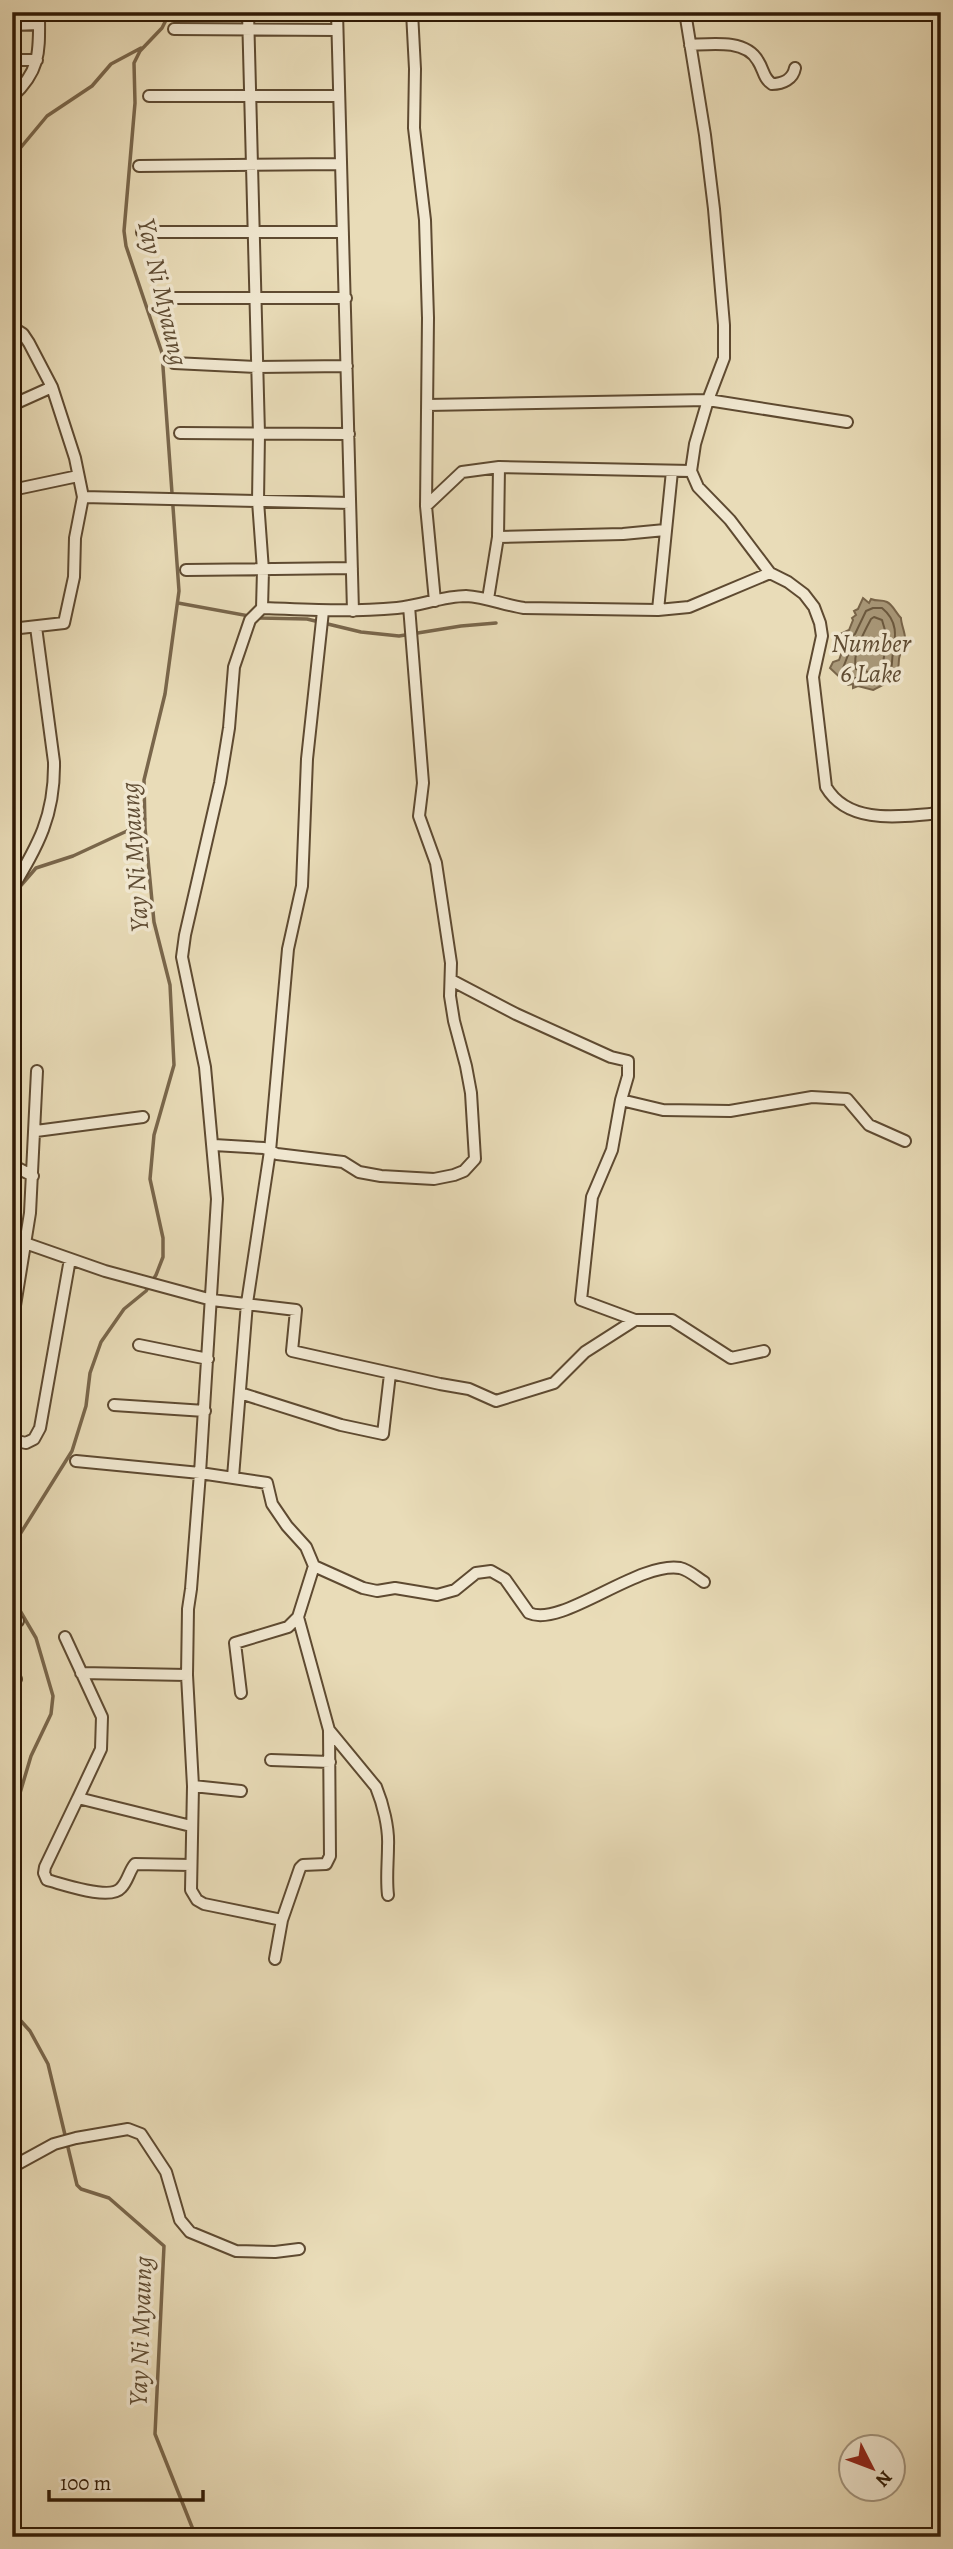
<svg xmlns="http://www.w3.org/2000/svg" width="953" height="2549" viewBox="0 0 953 2549" font-family="Alegreya,serif">
<rect width="100%" height="100%" fill="#e9dcb8"/>
<filter id="stains"><feTurbulence type="fractalNoise" baseFrequency=".00286" numOctaves="4"/><feColorMatrix values="0 0 0 0 .2 0 0 0 0 .09 0 0 0 0 .02 0 0 0 .5 -.17"/></filter>
<radialGradient id="worn" r=".72"><stop offset=".6" stop-color="#630" stop-opacity="0"/><stop offset="1" stop-color="#630" stop-opacity=".3"/></radialGradient>
<path fill="#aa9a7b" stroke="#79664b" stroke-width="2" d="M863 598 869 603 871 599C878 602 881 599 887 602 893 605 896 613 901 618 901 624 905 632 905 638 904 645 900 653 899 659 899 678 889 682 873 690L858 686 853 688V684L848 685 830 668 833 662 839 660 843 649 838 635 849 630 853 620 852 618 856 615 854 611 858 609Z"/>
<g fill="none" stroke-linecap="round" stroke-linejoin="round">
<path stroke="#6c5a40" stroke-width="2" d="M873 608H882C898 621 896 636 893 653 891 662 894 667 887 674 883 678 877 680 872 682L851 677 843 668 850 650 848 639 855 634 866 611Z
M874 617 882 620 887 637 883 663 880 669 872 673 856 669C852 654 863 634 871 619Z"/>
<path stroke="#79664b" stroke-width="3.5" d="M12 158 47 116 92 86 111 64 141 48
M178 603 260 618 307 619 361 632 399 636 461 626 496 623
M17 890 36 868 73 856 127 831 145 819
M12 1547 72 1451 86 1406 90 1373 101 1342 124 1309 146 1291 156 1275 163 1257V1238L150 1179 154 1135 174 1065 170 985 154 922 145 828 144 780 165 694 179 591 162 353 126 246 124 231 135 103 134 63 140 51 162 28 170 12
M12 1597 36 1638 53 1696 51 1714 31 1756 12 1820
M12 2011 30 2031 48 2064 77 2185 81 2189 109 2198 164 2246 155 2434 196 2537"/>
<g stroke="#5e4a31" stroke-width="14">
<path id="street" d="M248 12 259 434 258 501 263 570 262 608
M337 12 353 611
M412 12 415 69 414 128 425 220 428 318 426 506 435 601
M685 12 705 135 714 209 724 325V358L708 400 695 444 691 471 698 487 730 520 770 573 788 582 804 594 814 607 820 623 822 636 813 677 826 787C849 826 902 816 941 813
M12 25 39 24
M174 29 337 30
M690 45C711 44 746 39 758 61 764 70 763 78 772 84 783 84 793 79 795 68
M12 60H37
M149 96H339
M12 97C42 69 39 50 39 12
M139 166 341 164
M142 232H343
M172 298H346
M12 327 23 334 29 343 52 387 75 458 83 497 75 538 74 577 64 623 20 628 12 633
M174 363 257 367 347 366
M12 405 52 387
M427 405 708 400 847 422
M180 433 349 434
M12 490 78 476
M83 497 350 503
M426 506 462 472 499 467 691 471
M498 537 499 467
M186 570 352 568
M488 599 498 537 623 534 665 530
M658 610 672 471
M12 889C38 845 55 816 54 762L36 627
M451 980 516 1014 611 1057 628 1061V1076L621 1100 663 1110 730 1111 812 1097 847 1099 869 1125 905 1141
M621 1100 612 1150 592 1197 581 1300 635 1320H672L731 1358 764 1351
M36 1131 143 1117
M214 1145 264 1148 277 1154 343 1162 359 1172 381 1176 434 1179 454 1175 464 1171 475 1159 471 1093 466 1066 454 1021 450 996 451 963 436 863 419 816 423 783 409 606
M12 1165 33 1176
M25 1243 105 1271 212 1300 296 1310 292 1351 440 1384 469 1389 496 1401 554 1383 585 1352 635 1320
M139 1345 208 1359
M12 1349 13 1318 30 1213 37 1071
M240 1393 341 1425 383 1434 390 1374
M114 1405 205 1411
M12 1440 26 1443 34 1439 40 1428 70 1259
M76 1461 200 1473 267 1483 272 1504 287 1526 306 1547 314 1566 298 1617 288 1627 235 1643 241 1693
M233 1477 247 1303 270 1151 288 949 302 886 307 759 323 611
M314 1566 363 1588 377 1591 395 1588 437 1595 455 1590 476 1573 491 1571 505 1579 529 1613C562 1628 638 1561 680 1568 689 1570 696 1577 704 1582
M12 1620 18 1621
M65 1637 102 1717 101 1749 78 1798 191 1826
M81 1673 187 1675
M12 1678 16 1679
M329 1730 376 1787C383 1804 389 1828 388 1846 388 1863 386 1878 388 1895
M271 1760 330 1762
M193 1786 241 1791
M78 1798 45 1867 44 1873 47 1880C63 1884 110 1901 121 1888 128 1881 129 1871 135 1864L191 1865
M282 1920 204 1904 197 1900 191 1890 193 1786 187 1675 188 1609 191 1589 200 1473 217 1199 205 1067 182 957 185 935 220 783 229 728 234 667 250 620 262 608C308 610 352 612 397 608 420 606 443 596 466 596 486 597 504 605 524 608L658 610 689 607 770 573
M275 1959 282 1920 300 1868 303 1865 326 1864 330 1856 329 1730 298 1617
M12 2167 54 2144 76 2138 128 2129 141 2134 166 2172 180 2220 190 2232 236 2251 275 2252 299 2249"/>
</g>
<use href="#street" stroke="#f1e8d1" stroke-width="10"/>
</g>
<g text-anchor="middle" stroke-width="7" stroke-linejoin="round" paint-order="stroke">
<g font-size="26" font-style="italic" fill="#604d34" stroke="#f1e8d1">
<text transform="translate(163 292) rotate(77)" y="9">Yay Ni Myaung</text>
<text x="871" y="652">Number<tspan x="871" dy="30">6 Lake</tspan></text>
<text transform="translate(134 857) rotate(-94)" y="9">Yay Ni Myaung</text>
<text transform="translate(140 2331) rotate(-88)" y="9">Yay Ni Myaung</text>
</g>
</g>
<rect width="953" height="2549" fill="none" stroke="#e9dcb8" stroke-width="42"/>
<rect x="14" y="14" width="925" height="2521" fill="none" stroke="#2f1904" stroke-width="3.5"/>
<rect x="21" y="21" width="911" height="2507" fill="none" stroke="#2f1904" stroke-width="2"/>
<g transform="translate(872 2468) rotate(132)"><circle r="33" fill="#f1e8d1" stroke="#a3957f" stroke-width="2"/>
<path d="M0-5L12 26L0 18L-12 26Z" fill="#8f2418"/>
<text y="-10" font-size="19" font-weight="bold" text-anchor="middle" fill="#2f1904">N</text>
</g>
<path d="M49 2490v10h154v-10" fill="none" stroke="#2f1904" stroke-width="3.5"/>
<text x="60" y="2490" font-size="21" fill="#2f1904" stroke="#f1e8d1" stroke-width="5" paint-order="stroke">100 m</text>
<rect width="100%" height="100%" filter="url(#stains)"/>
<rect width="100%" height="100%" fill="url(#worn)"/>
</svg>
